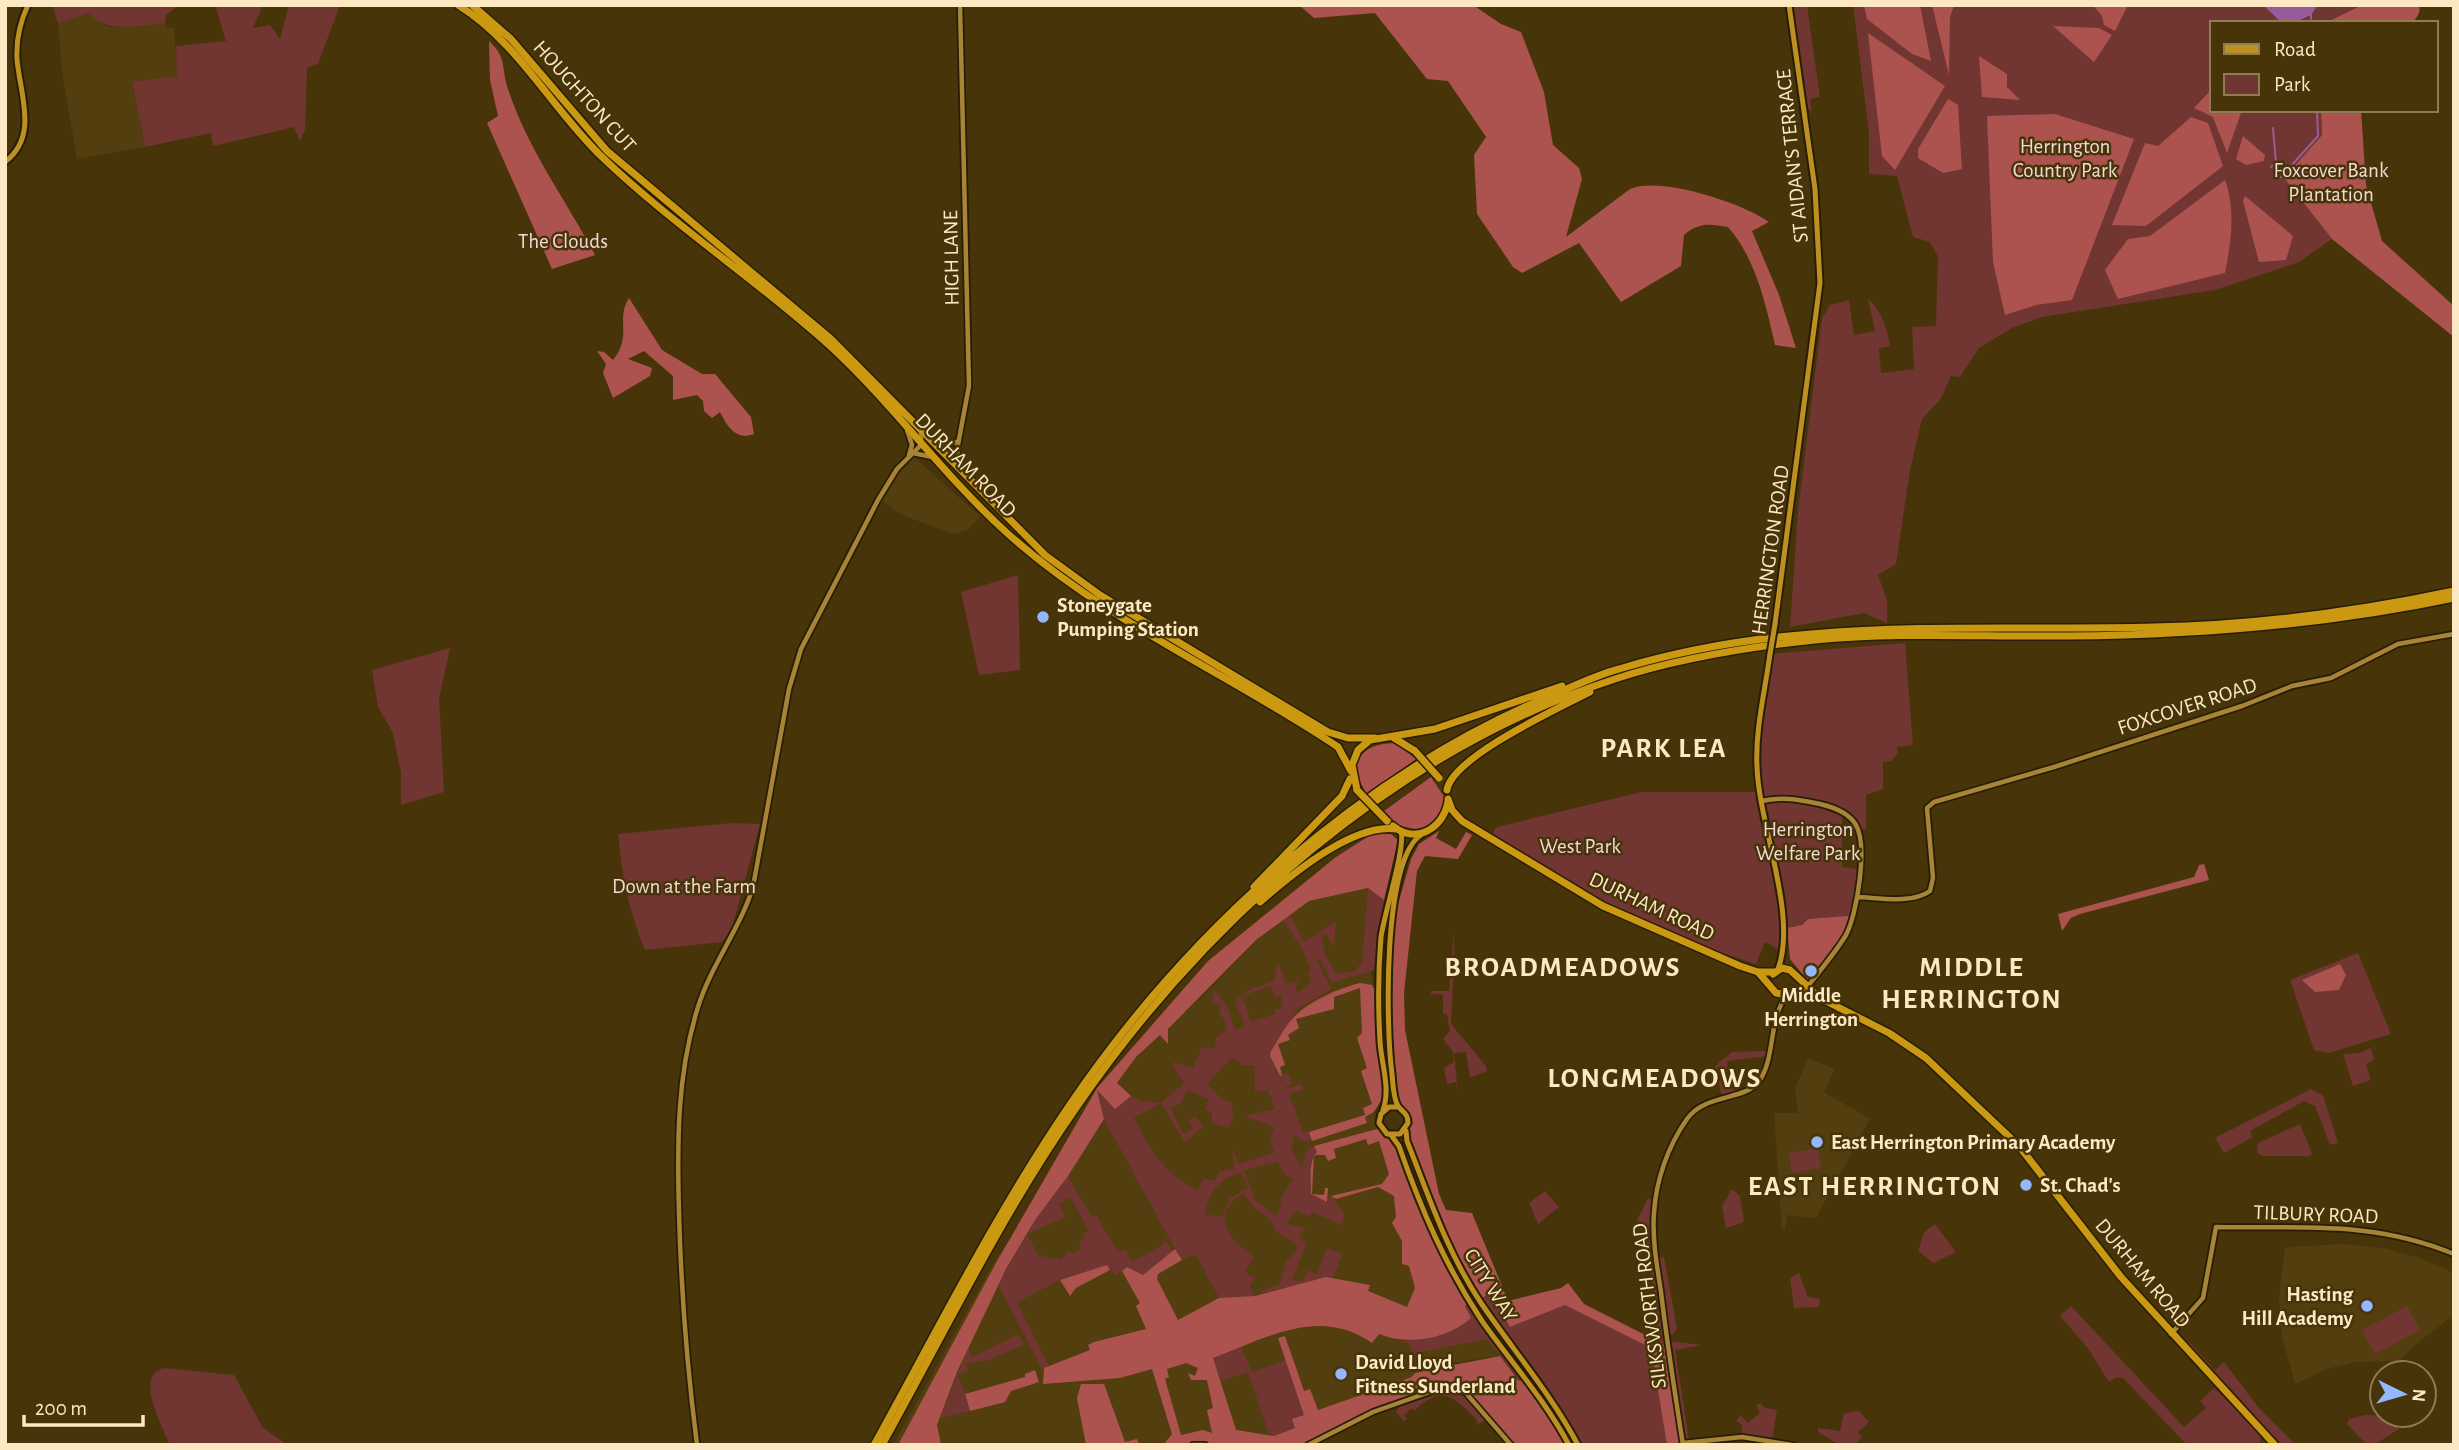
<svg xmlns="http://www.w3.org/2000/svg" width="2459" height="1450" viewBox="0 0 2459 1450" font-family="'Alegreya Sans',sans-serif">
<rect width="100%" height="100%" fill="#473409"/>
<path fill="#533e0f" d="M89 13 108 27 165 23 166 27 174 28 178 76 132 83 145 147 77 159 62 72 58 23Z
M914 457 980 516 968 530 953 534 902 515 881 500 903 466Z
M1368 888 1384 900 1375 965 1371 972 1384 1090 1381 1103 1374 1112 1380 1136 1469 1313 1500 1356 1452 1363 1415 1373 1413 1377 1292 1419 1274 1436 1236 1431 1220 1445H893L994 1262 1136 1057 1212 987 1256 940 1309 901Z
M1808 1059 1835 1069 1824 1092 1870 1119 1816 1218 1787 1215 1785 1230H1782L1774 1113H1798L1795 1088Z
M2342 1244 2384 1248 2420 1258 2454 1273V1315L2411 1348 2399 1361 2354 1362 2327 1369 2295 1384 2282 1336 2279 1297 2285 1247Z"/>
<path fill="#713532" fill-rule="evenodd" d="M57 5H179L166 15 165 23C139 25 108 35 89 13L58 23 53 8Z
M215 5H263L253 28 270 25 280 39 289 5H340L318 64 307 68 305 130 300 141 294 127 213 146 211 133 145 147 132 82 177 76 176 46 226 41Z
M1793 5H1807L1820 97 1810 99 1812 112 1806 106Z
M1853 5H2362L2325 23H2212V110H2321L2322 135 2284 178 2332 239 2299 262 2215 290 2042 317 2012 328 1979 348 1960 377 1951 376 1941 399 1922 419 1910 470 1896 564 1878 575 1887 600V623L1864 613 1790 627 1798 511 1822 318 1830 305 1849 300 1854 335 1875 331 1868 298C1882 314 1887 326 1890 346L1879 348 1881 373 1914 369 1912 327 1936 326 1938 257 1930 242 1913 237 1897 176 1869 174V134Z
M1018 575 1020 670 979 675 961 592Z
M1905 643 1913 745 1897 747 1898 753 1891 761 1883 762V789L1866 795V829L1858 830C1834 804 1812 801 1777 800L1818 807 1842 816V867L1858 869V890L1851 918 1808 919 1802 925 1787 928 1768 811H1764L1757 767 1770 654Z
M450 648 439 699 444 792 401 805V773L393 733 378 707 372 670Z
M1641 792H1757L1781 923 1780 950 1765 942 1756 964 1719 952 1611 906 1493 834 1495 828 1502 826Z
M731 823 760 824 732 928 722 942 645 950C629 912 622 876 618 834Z
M1368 888 1384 900 1374 970 1334 982 1330 980 1321 960 1317 961 1331 989 1297 1009 1270 1056 1279 1076 1288 1073 1292 1084 1281 1090 1300 1084 1304 1089 1289 1094 1303 1132H1309L1312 1141H1303L1294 1134 1291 1148 1302 1168 1306 1151 1314 1146 1317 1152 1312 1162 1311 1194 1327 1202 1331 1196 1344 1214 1342 1225 1312 1212 1310 1216 1295 1211 1286 1223 1306 1229 1299 1235 1301 1241H1307L1292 1280 1303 1281 1307 1270 1317 1274 1327 1248 1342 1254 1334 1276 1259 1294 1262 1290 1279 1285 1286 1262 1297 1250 1296 1244 1274 1230 1273 1222 1257 1210 1243 1194C1209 1213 1228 1240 1254 1256L1245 1272 1255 1278 1250 1286 1255 1296 1219 1298 1197 1256 1192 1255 1182 1260 1175 1249 1104 1119 1097 1089 1115 1109 1131 1096 1141 1101 1161 1103 1184 1083 1172 1065 1174 1062 1193 1068 1202 1047 1215 1048 1216 1038 1226 1030V1022L1219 1013 1220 1004 1211 1003 1214 995 1212 987 1227 1006 1235 1030 1245 1026 1235 1001 1251 989 1274 981 1278 961 1286 984 1299 980 1295 987 1298 993 1311 983 1308 972 1311 971 1304 952 1283 920 1291 915 1304 942 1336 921 1334 949 1327 934 1321 935 1326 957 1337 974 1355 971 1362 962ZM1271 986 1275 998 1281 996 1282 1008 1274 1011 1275 1014 1251 1022 1242 996ZM1232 1057 1242 1065H1254L1255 1092 1268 1090 1275 1109 1244 1116 1274 1127 1270 1139 1274 1152 1239 1164 1232 1148 1234 1169 1220 1171 1215 1181 1204 1178 1198 1190C1165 1175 1150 1150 1134 1118L1161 1103 1185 1143 1203 1126 1195 1116 1189 1121 1193 1129 1183 1133 1170 1108 1181 1103 1187 1090 1208 1099 1205 1109 1212 1113V1123L1228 1128 1233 1120 1232 1103 1223 1100 1207 1084ZM1278 1161 1282 1172 1293 1179 1279 1202 1282 1205 1276 1216 1253 1198 1255 1196 1243 1171ZM1241 1172 1248 1188 1230 1198 1222 1217 1205 1214C1209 1192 1219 1180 1241 1172Z
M1454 928V958L1479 966 1475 975 1471 969 1454 961 1451 1024 1486 1066 1487 1071 1470 1078 1466 1052 1454 1053 1458 1092 1456 1082 1447 1084 1444 1068 1454 1062 1453 1052 1443 1039 1450 1031 1447 1015 1443 1013V995L1431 994V991H1449Z
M2358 953 2391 1034 2329 1053 2314 1050 2290 980Z
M2371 1048 2374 1060 2366 1064 2371 1080 2353 1086 2343 1054 2359 1053Z
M1770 1051 1769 1056 1727 1061 1728 1078 1735 1093 1722 1097 1715 1066 1732 1052Z
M2311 1089 2323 1095 2338 1143 2330 1145 2315 1106 2304 1101 2250 1131 2253 1137 2224 1153 2215 1138Z
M2300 1124 2312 1153 2310 1156H2263L2257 1153 2258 1143Z
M1818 1148 1821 1168 1792 1173 1789 1153Z
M1068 1176 1091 1215 1097 1216 1115 1248 1119 1252 1125 1249 1132 1262 1164 1244V1238L1173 1251 1143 1275 1127 1267 1115 1275 1107 1265 1060 1280 1017 1302 1049 1366 1042 1369 998 1285 1035 1220ZM1070 1197 1089 1231 1083 1234 1084 1238 1079 1243 1081 1249 1072 1254 1070 1251 1060 1260 1058 1257 1051 1260 1043 1255 1039 1257 1027 1234 1066 1217 1059 1204Z
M1732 1189 1740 1196 1744 1222 1726 1228 1722 1206Z
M1545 1191 1559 1207 1538 1224 1529 1203Z
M1648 1198 1655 1202 1657 1258 1664 1257 1677 1328 1673 1335H1666L1667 1341 1703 1345 1675 1350 1690 1445H1683L1668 1346 1655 1340C1662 1325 1650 1272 1648 1251L1641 1243 1649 1242 1648 1229H1640L1637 1221Z
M1935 1224 1956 1252 1933 1263 1918 1251 1924 1232Z
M1799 1273 1808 1297 1820 1299 1819 1307 1794 1308 1790 1278Z
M1487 1295 1493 1304 1498 1306 1510 1327 1565 1305 1651 1348 1667 1445H1578L1479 1300Z
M1470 1300 1525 1378 1520 1381 1487 1339 1416 1353 1414 1357 1409 1343 1399 1342C1425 1337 1451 1336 1471 1318L1465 1306Z
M2071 1306 2184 1427 2206 1408 2200 1401 2214 1388 2260 1433V1443L2186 1444 2123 1378 2117 1377 2109 1382 2087 1347 2060 1316Z
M2407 1306 2420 1330 2375 1354 2362 1330Z
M1019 1334 1024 1345 988 1360 965 1364 968 1371 958 1375 970 1411 940 1418 968 1349 973 1357Z
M2190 1343 2215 1370 2224 1362 2259 1408 2296 1445H2279L2186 1346Z
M1241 1347 1252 1372 1286 1360 1304 1415 1295 1428 1274 1436 1269 1434 1248 1372 1221 1381 1212 1358Z
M164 1368 234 1375 263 1428 288 1445H170C163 1427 133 1376 164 1368Z
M1451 1390 1465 1395 1486 1420 1474 1426 1478 1422C1455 1395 1440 1385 1414 1411L1412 1408 1404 1415 1407 1419 1404 1421 1396 1412 1400 1406Z
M1760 1403 1765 1408 1777 1410 1772 1440 1742 1437V1425L1736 1421 1741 1415 1747 1423 1760 1413 1756 1405Z
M1859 1411 1869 1422 1858 1432 1862 1438 1854 1445H1840L1818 1432V1428L1840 1431 1844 1413Z
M2365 1415 2398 1416 2399 1429 2374 1445 2366 1444 2347 1424 2349 1419Z"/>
<path fill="#ad534f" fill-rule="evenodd" d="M1299 5H1473L1501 24 1521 32 1544 92 1553 145 1579 168 1582 179 1566 237 1630 189C1661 176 1742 203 1769 222L1752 231 1779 295 1796 348 1775 345C1766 305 1756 259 1728 227 1710 224 1699 222 1684 235L1681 266 1621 302 1579 243 1522 273 1513 267 1477 214 1474 155 1486 137 1448 81 1427 79 1375 13 1314 18Z
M1864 5H1920L1931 61 1912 54 1867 19Z
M1932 5H1954L1950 17 1949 75Z
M2093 5H2128L2115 31 2104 25 2102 16Z
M2362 5H2419C2421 13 2417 18 2411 23H2325Z
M2053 26 2099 28 2112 35 2094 62Z
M1868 33 1945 86 1895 170 1882 156Z
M489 41C507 57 501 67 508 89 527 148 566 200 595 255L552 269 487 123 498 116 490 80Z
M1979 56 2007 74V87L2020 100 1982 97Z
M2212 89V110H2242L2227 153 2213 117 2194 108Z
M1948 99 1958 105 1962 169 1943 173 1918 158V149Z
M2321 110H2361L2366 185 2382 241 2454 306V337L2332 239 2284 178 2322 135Z
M2055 114 2134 139 2072 300 2036 305 2005 315 1993 262 1987 116Z
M2191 117 2208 123 2223 166 2146 226 2112 225 2145 143 2158 146Z
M2243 136 2265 155 2264 161 2246 165 2236 159Z
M2225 180C2236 210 2231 243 2225 273L2118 299 2105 270 2128 239 2150 236Z
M2245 196 2293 236 2286 260 2259 262 2243 201Z
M629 298 662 350 702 374H715L751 417 754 434C736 441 727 426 720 412L712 418 704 411 703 401 697 395 673 400V376L644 351 628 359 652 368 650 376 613 398 603 373 606 364 597 351 604 352 613 360C633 335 615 320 629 298Z
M1395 743 1416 759 1367 795 1355 772C1359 749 1373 744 1395 743Z
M1431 777 1445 798 1438 820 1421 830 1400 826 1384 811Z
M1439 831 1436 838 1456 849 1466 832 1472 835 1458 859 1425 856 1417 871 1404 993 1405 1030 1439 1194 1446 1210 1472 1213 1508 1301 1561 1288 1568 1283 1584 1304 1667 1346 1683 1445H1667L1651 1348 1565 1305 1510 1327 1498 1306 1493 1305 1487 1295 1479 1300 1439 1229 1407 1141 1408 1123 1398 1107 1388 1046 1392 925 1411 859 1419 844Z
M1372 834H1391L1398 840 1384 900 1368 888 1309 901 1256 940 1168 1029V1044L1160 1035 1136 1057 1117 1083 1131 1096 1115 1109 1097 1090 1104 1119 1068 1176 1035 1220 1006 1269 957 1372 937 1425 941 1445H898L996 1263 1097 1088 1208 961 1336 857Z
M2204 864 2209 880 2080 914 2071 918 2062 931 2058 914 2194 877 2199 865Z
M1848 916 1851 918 1845 933 1819 967 1813 963 1804 974 1809 979 1808 981 1790 959 1787 928 1802 925 1808 919Z
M2340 964 2346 975 2339 990 2315 992 2302 980Z
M1360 983 1372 985 1375 990 1383 1097 1374 1112 1365 1117 1367 1123 1312 1141 1309 1132 1365 1115 1363 1108 1372 1104 1361 1071 1367 1068 1357 1038 1362 1033 1360 988 1334 997V1009L1296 1019 1299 1028 1288 1035 1290 1040 1278 1044 1285 1065 1280 1067 1282 1075 1280 1076 1270 1056 1271 1051C1278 1041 1284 1028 1292 1019 1307 1002 1339 988 1360 983Z
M1377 1129 1399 1146 1431 1233 1470 1300 1465 1306 1471 1318C1448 1339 1407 1346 1379 1334L1372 1343C1320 1306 1266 1338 1213 1358L1236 1430 1274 1436 1295 1428 1292 1419 1304 1415 1278 1338 1285 1336 1304 1391 1310 1389 1318 1410 1412 1377 1415 1373C1444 1366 1470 1362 1500 1356L1519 1381 1525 1378 1569 1445H1511L1465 1392 1444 1387 1373 1411 1308 1445H1163L1172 1434 1152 1369 1120 1378 1043 1384 1044 1368 1090 1350 1088 1345 1094 1342 1146 1329 1136 1306 1140 1303 1122 1271 1127 1267 1143 1275 1175 1249 1182 1260 1158 1274 1157 1279 1178 1320 1219 1298 1255 1296 1326 1277 1370 1285 1368 1291 1407 1307 1415 1288 1409 1266 1402 1264V1241L1392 1223 1396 1217 1394 1196 1378 1187 1336 1199 1331 1196 1382 1184 1389 1174 1379 1141 1368 1145 1366 1139 1334 1149 1336 1158 1328 1161 1325 1155H1314L1312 1194 1324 1195 1325 1188H1328L1327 1202 1311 1194C1311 1181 1308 1163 1317 1152L1314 1146ZM1186 1363 1198 1368 1195 1376 1188 1373 1191 1380H1207L1213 1408 1207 1410 1212 1433 1203 1430 1181 1435 1165 1379 1169 1377 1167 1369Z
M1107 1265 1110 1270 1076 1288 1070 1296 1060 1280Z
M1035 1370 1039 1382 1011 1391 1005 1402 970 1411 965 1394 1025 1377V1374Z
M1081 1384H1104L1125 1442 1137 1439 1139 1445H1086L1077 1398Z"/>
<path fill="#985c9d" d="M2263 5H2318L2311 15 2293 23H2282Z"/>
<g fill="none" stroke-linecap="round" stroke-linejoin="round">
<path stroke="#985c9d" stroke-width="2" d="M2311 15V19
M2271 167 2276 163 2273 128
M2281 177 2318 136 2317 110"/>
<g stroke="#281d05" stroke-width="8">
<path id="minor" d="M960 5 969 386 957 450 960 468
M907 430 912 445 909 455
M938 445 956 442
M913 453 932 457
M1762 801C1782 796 1800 800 1820 804 1833 807 1849 813 1856 825 1868 846 1857 915 1846 935 1835 953 1820 971 1807 987
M1859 897C1880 898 1912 904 1930 891L1933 878 1927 808 1934 802 2054 767 2242 706 2292 686 2331 678 2398 644 2454 634
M2171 1334 2203 1298 2216 1227C2301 1229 2372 1220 2454 1254
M1683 1443 1742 1437 1792 1445
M697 1445C687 1367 681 1290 679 1212 677 1142 677 1074 698 1007 711 965 740 929 753 887L789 689 801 649 878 500 897 469 921 445V431
M1193 1445H1205
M1308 1445 1373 1412 1444 1387 1465 1392 1511 1445
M1683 1445C1675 1394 1667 1343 1661 1292 1657 1266 1652 1239 1654 1213 1656 1180 1668 1146 1687 1119 1705 1093 1747 1101 1760 1080 1776 1055 1768 1019 1787 995"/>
</g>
<g stroke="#281d05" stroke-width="9">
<path id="major" d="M5 162C39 136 20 95 17 59 16 40 20 22 28 5
M1775 624 1820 283 1815 189 1789 5
M1770 654C1765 691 1755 730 1757 767 1759 826 1798 915 1778 969
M1398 1107H1389L1381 1114 1379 1123 1387 1134H1400L1408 1123C1408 1113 1403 1113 1398 1106 1393 1098 1393 1083 1392 1074 1386 1030 1382 860 1421 835
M1383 1110C1391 1088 1381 1063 1380 1041 1378 1006 1378 972 1381 937 1384 915 1406 845 1401 832
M1406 1131 1407 1141C1429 1197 1447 1252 1481 1303 1513 1350 1551 1394 1578 1445
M1391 1135 1399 1146C1421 1209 1445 1265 1482 1321 1511 1362 1545 1400 1569 1445"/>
</g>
<g stroke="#281d05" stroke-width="10">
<path id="highway" d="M458 5C518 42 552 109 602 157 673 225 757 280 830 346 893 404 943 475 1006 532 1104 621 1229 674 1338 747L1351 771
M472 5 511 39 607 151 831 339 1045 555 1100 595 1328 732 1348 738H1375
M1394 738 1415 751
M1357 790 1352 765 1358 750 1370 740 1435 729 1562 686
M1447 790C1452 757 1559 708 1590 692
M1448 799 1452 810 1462 821 1603 906 1740 966 1758 972H1774
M1393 826C1416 845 1444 828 1448 801
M1254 887 1342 796 1350 779
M1260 902C1291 875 1353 823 1396 829
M1758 972 1776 993 1787 995 1798 991 1820 998 1889 1033 1926 1058 2019 1146 2121 1277 2275 1445
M1773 974 1782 968 1790 970 1816 994
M874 1445C937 1331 996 1213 1069 1106 1186 933 1361 773 1555 694 1576 685 1597 675 1619 669 1682 650 1746 639 1811 634 1925 624 2039 630 2153 627 2254 625 2355 612 2454 591
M882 1445C945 1332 1002 1214 1076 1108 1206 919 1395 751 1615 679 1679 658 1748 647 1815 640 1899 632 1983 637 2067 636 2197 635 2326 625 2454 598"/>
</g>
<use href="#minor" stroke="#a78436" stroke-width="4.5"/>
<use href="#major" stroke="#bd9020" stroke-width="5"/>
<use href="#highway" stroke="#cb9812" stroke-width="7"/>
<g stroke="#281d05" stroke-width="9" stroke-linecap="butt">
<path id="major-bridge" d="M1770 654 1775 624"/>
</g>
<g stroke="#281d05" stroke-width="10" stroke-linecap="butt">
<path id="highway-bridge" d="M1415 751 1439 778
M1357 790 1387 821"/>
</g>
<use href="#major-bridge" stroke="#bd9020" stroke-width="5"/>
<use href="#highway-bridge" stroke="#cb9812" stroke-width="7"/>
</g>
<g fill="#95b7fd" stroke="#473409" stroke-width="2.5">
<circle cx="1043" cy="617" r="7"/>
<circle cx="1811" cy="971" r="7"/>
<circle cx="1817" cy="1142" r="7"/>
<circle cx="2026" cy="1185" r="7"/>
<circle cx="2367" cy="1306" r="7"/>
<circle cx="1341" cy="1374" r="7"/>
</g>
<g text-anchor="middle" stroke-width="5" stroke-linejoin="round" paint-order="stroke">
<g font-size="21" fill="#fce9c4" stroke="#473409">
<text transform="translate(585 96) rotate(48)" y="7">HOUGHTON CUT</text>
<text transform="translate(1792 156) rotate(-96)" y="7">ST AIDAN'S TERRACE</text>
<text transform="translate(951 258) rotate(-91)" y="7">HIGH LANE</text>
<text transform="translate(966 465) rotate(46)" y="7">DURHAM ROAD</text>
<text transform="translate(1770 550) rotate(-82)" y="7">HERRINGTON ROAD</text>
<text transform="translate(2187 706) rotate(-18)" y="7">FOXCOVER ROAD</text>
<text transform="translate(1652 906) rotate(25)" y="7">DURHAM ROAD</text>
<text transform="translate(2316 1214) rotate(2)" y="7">TILBURY ROAD</text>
<text transform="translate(2143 1273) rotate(50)" y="7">DURHAM ROAD</text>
<text transform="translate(1491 1285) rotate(58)" y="7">CITY WAY</text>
<text transform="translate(1649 1306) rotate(-97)" y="7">SILKSWORTH ROAD</text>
</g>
<g font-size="21" fill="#f3d8d6" stroke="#473409">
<text x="2065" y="153">Herrington<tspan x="2065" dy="24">Country Park</tspan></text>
<text x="2331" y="177">Foxcover Bank<tspan x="2331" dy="24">Plantation</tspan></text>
<text x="563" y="248">The Clouds</text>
<text x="1808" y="836">Herrington<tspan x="1808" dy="24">Welfare Park</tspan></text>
<text x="1580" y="853">West Park</text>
<text x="684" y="893">Down at the Farm</text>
</g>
<g font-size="21" font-weight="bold" fill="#fce9c4" stroke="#473409" text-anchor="start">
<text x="1057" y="612">Stoneygate<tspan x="1057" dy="24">Pumping Station</tspan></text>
<text x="1811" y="1002" text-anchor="middle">Middle<tspan x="1811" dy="24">Herrington</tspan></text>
<text x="1831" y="1149">East Herrington Primary Academy</text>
<text x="2040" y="1192">St. Chad's</text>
<text x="2353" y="1301" text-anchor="end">Hasting<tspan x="2353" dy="24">Hill Academy</tspan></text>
<text x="1355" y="1369">David Lloyd<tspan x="1355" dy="24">Fitness Sunderland</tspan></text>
</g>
<g font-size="28" font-weight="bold" letter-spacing="2" fill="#fce9c4" stroke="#473409">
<text x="1664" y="757">PARK LEA</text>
<text x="1563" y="976">BROADMEADOWS</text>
<text x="1972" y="976">MIDDLE<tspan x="1972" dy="32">HERRINGTON</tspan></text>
<text x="1655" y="1087">LONGMEADOWS</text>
<text x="1875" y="1195">EAST HERRINGTON</text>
</g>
</g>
<rect width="2459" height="1450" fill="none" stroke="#fce9c4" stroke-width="14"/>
<rect x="2210" y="21" width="228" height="91" fill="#473409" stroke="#8f7c54" stroke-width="2"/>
<rect x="2224" y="44" width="35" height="10" fill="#bd9020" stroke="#8f7c54" stroke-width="2"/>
<text x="2274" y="56" font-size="21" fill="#fce9c4">Road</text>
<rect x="2224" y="74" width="35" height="21" fill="#713532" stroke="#8f7c54" stroke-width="2"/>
<text x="2274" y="91" font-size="21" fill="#fce9c4">Park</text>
<g transform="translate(2403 1394) rotate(95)"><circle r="33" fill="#473409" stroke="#8f7c54" stroke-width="2"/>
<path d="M0-5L12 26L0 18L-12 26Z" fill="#95b7fd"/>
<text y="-10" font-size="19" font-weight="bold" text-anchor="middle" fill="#fce9c4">N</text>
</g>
<path d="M24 1415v10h119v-10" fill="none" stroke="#fce9c4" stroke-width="3.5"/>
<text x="35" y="1415" font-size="21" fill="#fce9c4" stroke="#473409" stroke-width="5" paint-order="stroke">200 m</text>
</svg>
